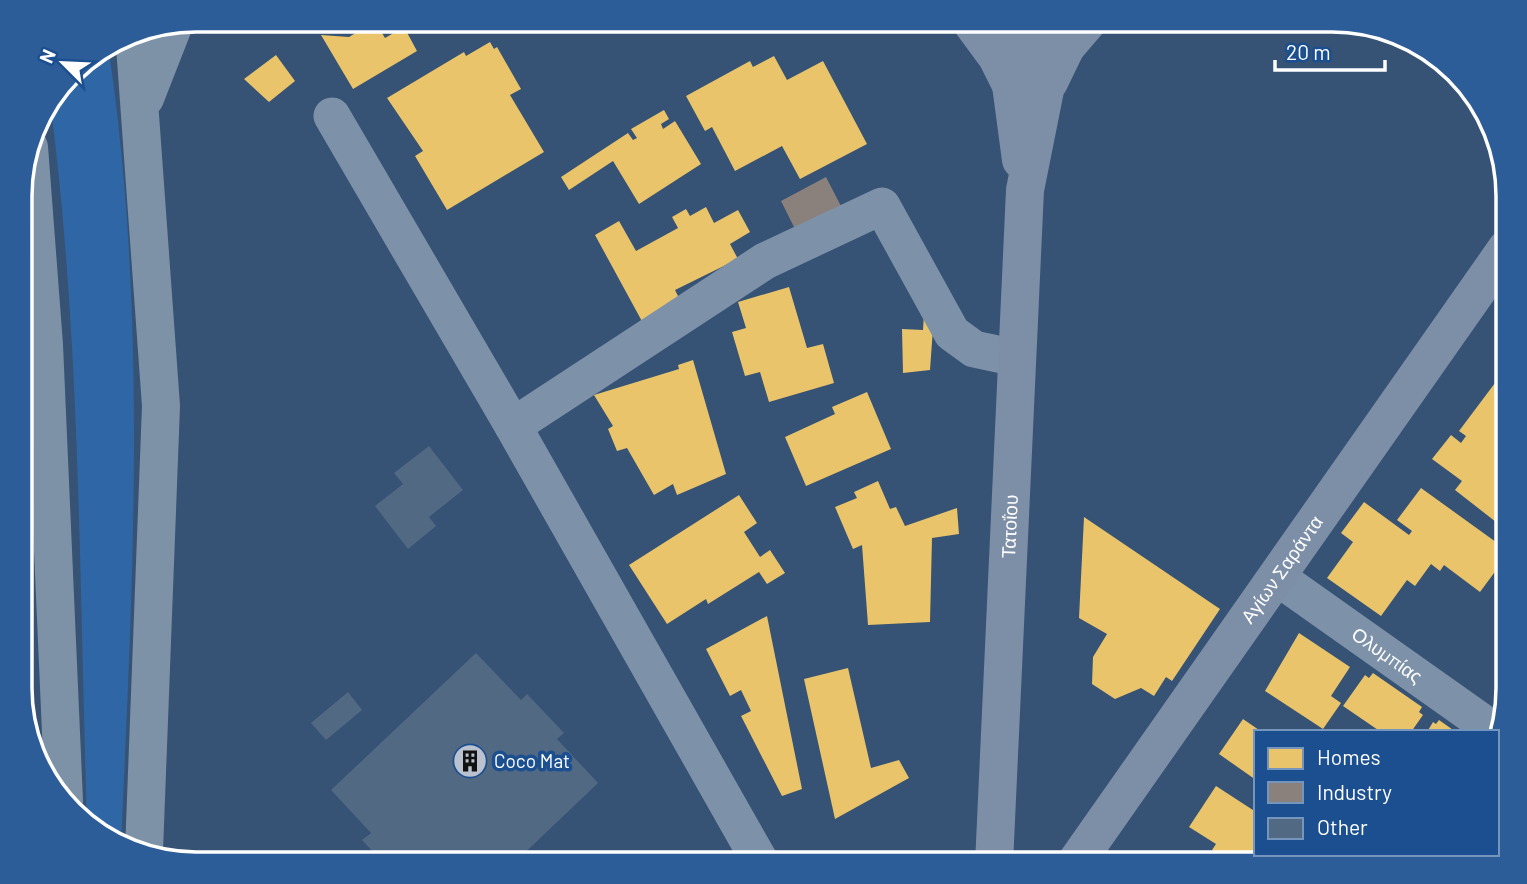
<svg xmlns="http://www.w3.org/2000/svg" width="1527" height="884" viewBox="0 0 1527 884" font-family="Barlow,sans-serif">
<rect width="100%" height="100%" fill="#365274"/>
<path fill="#2f66a5" d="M108 45C148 310 133 578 121 845L107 841 87 822C79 582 81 339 50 101L79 63Z"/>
<path fill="#e9c46a" d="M375 21 385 38 404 27 417 51 353 89 321 35 349 37Z
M490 42 494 49 497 47 521 89 510 95 544 152 447 210 415 156 423 151 387 98 464 52 466 56Z
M276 55 295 81 269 102 244 79Z
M774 56 787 80 823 61 867 144 800 179 782 146 735 171 712 127 705 131 686 96 750 61 753 67Z
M664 110 669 119 661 124 663 129 675 121 701 164 639 204 613 161 569 190 561 177 628 133 633 140 637 138 631 129Z
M706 207 714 223 738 210 750 232 730 244 738 259 675 290 682 304 644 325 595 235 619 221 636 251 678 228 672 217 686 209 690 216Z
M789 287 807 348 823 344 834 383 769 402 760 372 745 376 732 332 746 328 738 302Z
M924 314H934L930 370 903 373 902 329 923 330Z
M1507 356V518L1496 522 1455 490 1462 481 1432 459 1451 435 1461 443 1466 436 1459 431 1501 375Z
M693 360 726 474 677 495 673 484 654 495 627 448 617 451 608 429 613 426 594 395 679 369 678 365Z
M867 392 891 449 806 486 785 437 835 414 832 407Z
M878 481 890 509 896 507 905 526 957 508 959 534 932 538 930 622 868 625 862 545 853 549 835 507 857 498 854 492Z
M1421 488 1507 550V577L1497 569 1480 592 1444 565 1440 571 1431 564 1415 586 1407 580 1381 616 1327 578 1353 542 1341 533 1364 502 1409 535 1412 531 1397 520Z
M739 495 757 523 744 532 760 557 770 550 785 573 767 584 759 572 708 604 706 599 667 624 629 565Z
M1084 517 1220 609 1172 681 1166 677 1154 696 1141 688 1115 699 1092 684 1093 657 1107 634 1079 618Z
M767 616 802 789 782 796 741 716 751 711 741 690 730 696 706 649Z
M1299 633 1350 667 1331 696 1341 703 1323 729 1265 691Z
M848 668 871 768 899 760 909 778 835 819 804 679Z
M1373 673 1422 707 1419 712 1423 715 1411 732H1381L1343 706 1365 675 1369 678Z
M1243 719 1262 732H1256V780L1219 754Z
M1439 720 1456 732H1427L1433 722 1436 724Z
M1216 786 1256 812V854H1277L1271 864H1245L1238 860 1234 864 1212 850 1216 844 1189 827Z
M834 853 841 865H817Z
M1302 854H1359L1363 858 1342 864H1295Z"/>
<path fill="#8a817c" d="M826 177 843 210 797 233 781 201Z"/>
<path fill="#526984" d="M429 446 463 490 429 517 436 526 408 549 375 506 403 484 394 473Z
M476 653 521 700 527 694 564 733 557 739 598 783 512 865H385L362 840 371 833 331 790Z
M348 692 362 710 326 740 311 723Z"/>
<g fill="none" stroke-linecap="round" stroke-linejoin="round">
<g stroke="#7d92a8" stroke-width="37">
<path d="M332 116 513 426 762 865"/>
<path d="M513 426 765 261 882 206 952 333 974 349 1016 358"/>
<path id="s1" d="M1277 577 1496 732"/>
</g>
<g stroke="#7d8ea7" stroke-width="38">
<path d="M969 19 997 57 1011 85"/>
<path d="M1011 19V85L1021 160"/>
<path d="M1049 82 1066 47 1090 19"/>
<path id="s2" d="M994 864 1025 190 1045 90 1049 19"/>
<path id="s3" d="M1075 864 1507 248"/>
</g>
<path stroke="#7e92a7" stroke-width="38" d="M134 32 161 406 144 851
M145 98 174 24
M29 147 44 345 64 801"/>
</g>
<defs>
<g id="building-disc" transform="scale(1.75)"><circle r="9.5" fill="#b9c2ce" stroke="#1b4f8f"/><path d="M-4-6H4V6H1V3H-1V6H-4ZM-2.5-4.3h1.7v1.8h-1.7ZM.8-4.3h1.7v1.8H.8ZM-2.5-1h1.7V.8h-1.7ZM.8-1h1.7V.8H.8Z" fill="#111"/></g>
</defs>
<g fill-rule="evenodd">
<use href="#building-disc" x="470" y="761"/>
</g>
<g text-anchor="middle" stroke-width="7" stroke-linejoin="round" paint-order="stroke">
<g font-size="19" fill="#fff" stroke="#1b4f8f">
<text dy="7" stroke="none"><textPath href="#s2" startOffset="338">Τατοΐου</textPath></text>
<text dy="7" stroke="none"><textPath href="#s3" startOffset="360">Αγίων Σαράντα</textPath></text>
<text dy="7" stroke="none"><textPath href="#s1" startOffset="135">Ολυμπίας</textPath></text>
</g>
<g font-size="19" fill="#fff" stroke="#1b4f8f" text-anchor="start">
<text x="494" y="768">Coco Mat</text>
</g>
</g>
<path d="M0 0H1527V884H0ZM196 32H1332A164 164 0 0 1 1496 196V688A164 164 0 0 1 1332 852H196A164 164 0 0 1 32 688V196A164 164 0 0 1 196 32Z" fill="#2d5d98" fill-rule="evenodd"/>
<path fill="none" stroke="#fff" stroke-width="3.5" d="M196 32H1332A164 164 0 0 1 1496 196V688A164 164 0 0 1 1332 852H196A164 164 0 0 1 32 688V196A164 164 0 0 1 196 32Z"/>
<rect x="1254" y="730" width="245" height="126" fill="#1b4f8f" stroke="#7695bc" stroke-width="2"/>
<rect x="1268" y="748" width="35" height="21" fill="#e9c46a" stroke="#7695bc" stroke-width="2"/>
<text x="1317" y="765" font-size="21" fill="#ffffff">Homes</text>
<rect x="1268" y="782" width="35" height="21" fill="#8a817c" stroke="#7695bc" stroke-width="2"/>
<text x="1317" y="800" font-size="21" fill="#ffffff">Industry</text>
<rect x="1268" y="818" width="35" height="21" fill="#526984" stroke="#7695bc" stroke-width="2"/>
<text x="1317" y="835" font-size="21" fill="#ffffff">Other</text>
<g transform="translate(63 63) rotate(294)" stroke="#1b4f8f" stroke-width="5" paint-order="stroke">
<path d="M0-5L12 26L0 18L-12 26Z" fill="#ffffff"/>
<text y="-10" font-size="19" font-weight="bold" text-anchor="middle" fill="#ffffff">N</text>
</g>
<path d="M1275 60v10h110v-10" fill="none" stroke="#ffffff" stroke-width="3.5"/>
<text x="1286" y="60" font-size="21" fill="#ffffff" stroke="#1b4f8f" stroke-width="5" paint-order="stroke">20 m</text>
</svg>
